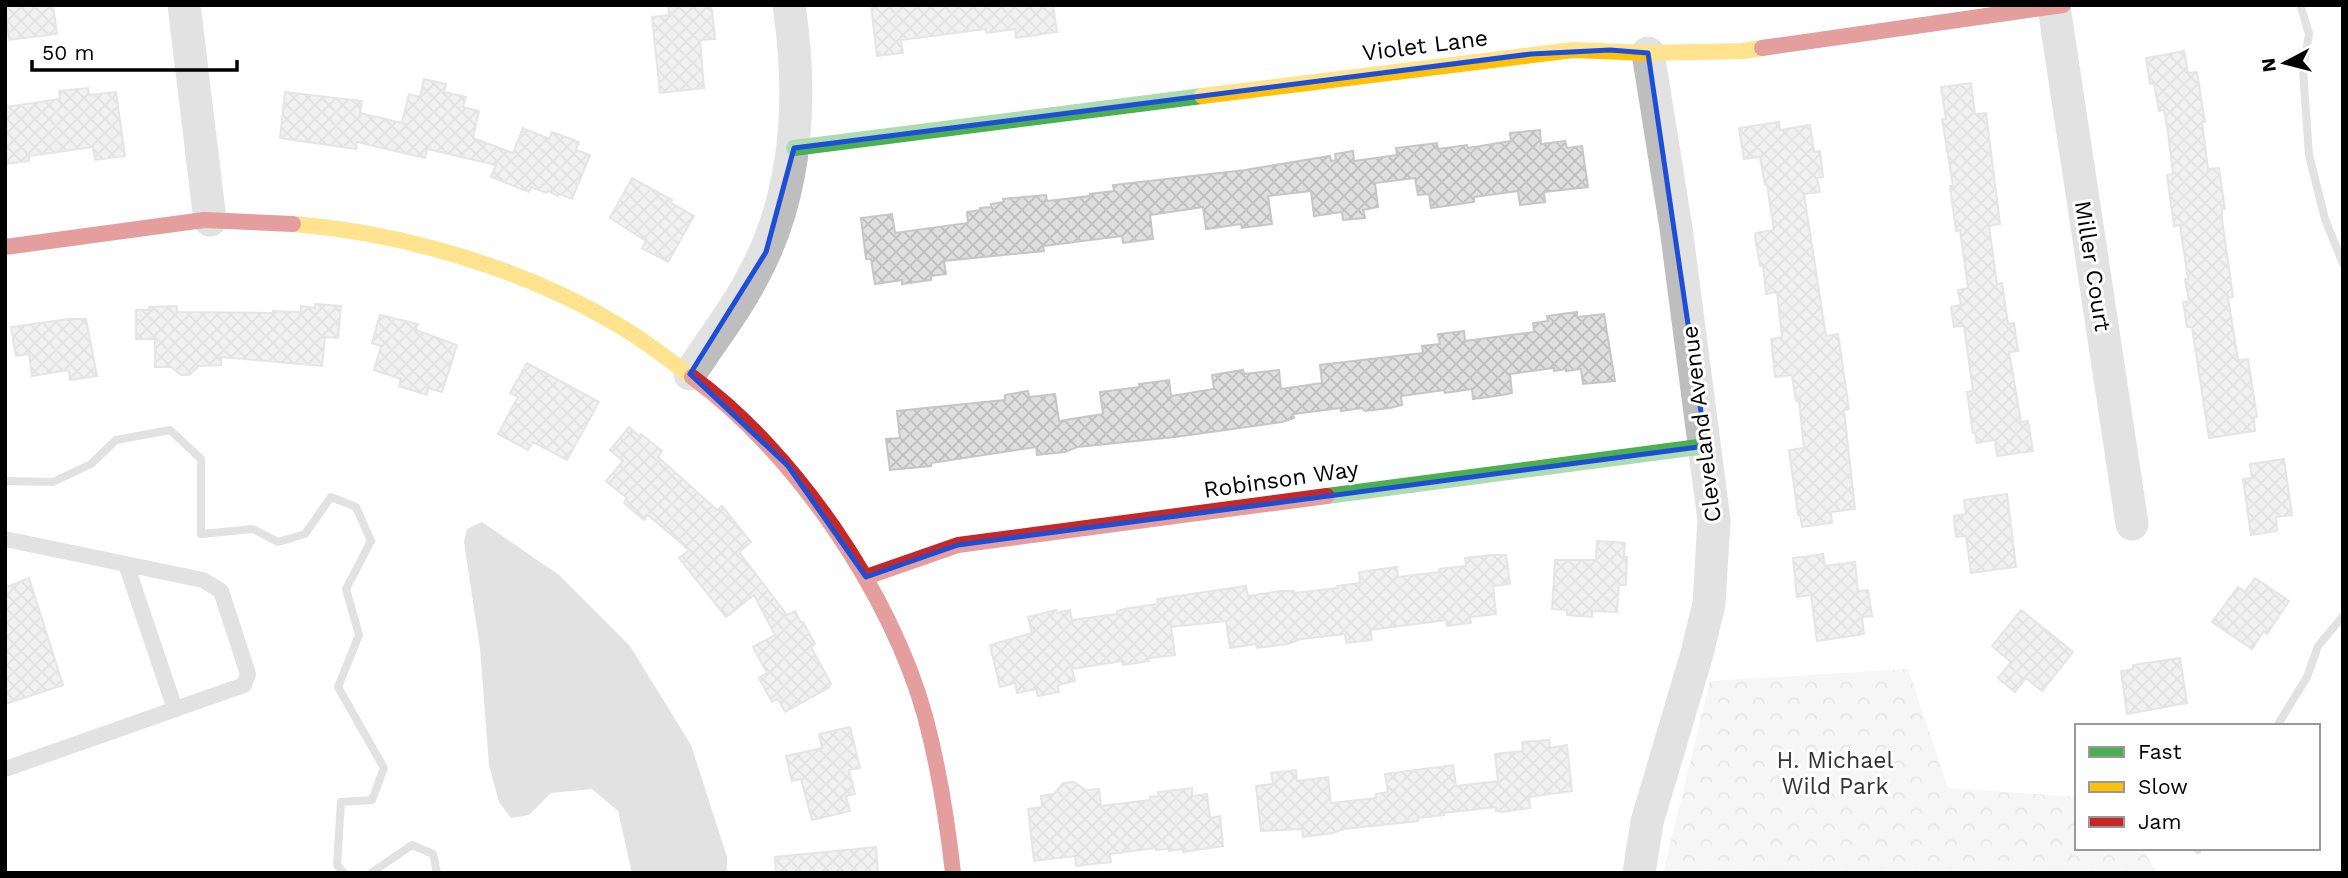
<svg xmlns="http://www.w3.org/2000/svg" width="2348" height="878" viewBox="0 0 2348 878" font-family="'Work Sans',sans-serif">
<defs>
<pattern id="park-crowns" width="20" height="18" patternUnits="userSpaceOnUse" patternTransform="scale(1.75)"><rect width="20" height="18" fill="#ebebeb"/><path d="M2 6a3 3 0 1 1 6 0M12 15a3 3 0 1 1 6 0" fill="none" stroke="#c8c8c8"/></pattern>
<pattern id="building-cross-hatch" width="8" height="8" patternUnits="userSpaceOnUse" patternTransform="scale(1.75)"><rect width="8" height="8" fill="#dfdfdf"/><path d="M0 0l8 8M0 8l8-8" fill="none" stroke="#bebebe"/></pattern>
</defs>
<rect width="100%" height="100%" fill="#fff"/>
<path fill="url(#park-crowns)" d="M1908 669 1948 788 2077 797V848H2142L2157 873H1663L1710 681Z"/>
<path fill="#bebebe" d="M482 522 559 575 630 646 691 745 727 857V873H632L618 811 592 789 551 793 529 815 511 818 499 802 489 765 480 648 464 542 467 529Z"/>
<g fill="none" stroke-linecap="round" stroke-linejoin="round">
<path stroke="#bebebe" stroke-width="8" d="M2301 7 2309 34 2303 70 2309 155 2325 219 2343 264
M5 481 53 482 91 464 116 440 170 430 201 459V534L253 529 278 542 305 534 331 497 356 507 371 541 346 589 359 635 338 687 384 768 372 800 341 802 337 865 344 873
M2277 726 2307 677 2318 646 2343 616
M2198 850 2199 848
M371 873 412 845 433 854 437 873"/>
</g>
<path fill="url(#building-cross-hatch)" stroke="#c6c6c6" stroke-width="2" d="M5 5H53L57 34 9 40Z
M668 5H709L712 10 715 39 700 40 704 88 660 93 652 17 669 15Z
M871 5H1053L1057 32 1016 38 1015 29 987 33 986 29 901 40 903 53 877 56Z
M2184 51 2188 73 2197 72 2205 122H2202L2208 169 2219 168 2225 209H2222V219L2233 297 2228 298 2238 360 2248 359 2257 417H2254L2255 431 2209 438 2192 327H2187L2183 302 2189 301 2185 279H2188L2180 225 2174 226 2167 175 2173 174 2168 133 2164 110 2159 111 2154 83 2150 84 2146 58Z
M424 79 446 84 444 92 466 97 463 107 479 111 473 138 513 153 523 128 549 139 552 132 579 142 576 150 590 155 572 199 559 194 558 196 548 191 547 193 531 187 529 192 491 177 496 165 427 149 425 158 357 142 356 149 280 138 285 92 362 101 360 113 402 123 409 94 420 97Z
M1971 83 1975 114 1986 113 2000 224 1989 226 1997 284 2002 283 2008 324 2014 323 2018 351 2009 352 2021 422 2028 421 2033 451 1997 456 1995 440 1977 443 1975 433H1973L1967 392 1973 391 1964 326 1954 327 1951 307 1961 305 1958 290 1968 288 1960 230 1956 231 1950 186H1953L1942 119H1946L1941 87Z
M88 88 89 95 116 92 125 156 95 160 93 147 29 156V161L5 164V107L60 99 59 91Z
M1779 122 1780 130 1810 125 1814 152 1820 151 1823 177 1817 178 1820 192 1804 194 1826 336 1838 334 1849 409 1844 410 1855 509 1831 512 1832 523 1802 527 1800 515H1798L1789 450 1804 448 1799 401H1796L1792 375 1775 377 1771 339 1782 337 1777 292 1766 294 1763 266H1760L1755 237 1756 233 1774 230 1767 185H1765L1760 157 1744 159 1739 128Z
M1540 130 1541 144 1565 141 1567 148 1582 146 1588 187 1544 192 1545 202 1520 205 1518 191 1474 197V202L1431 208 1429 194 1418 195 1415 178 1375 183 1378 207 1363 210 1365 218 1343 220 1342 212 1314 216 1311 191 1268 196 1272 224 1242 228 1241 224 1206 229 1203 207 1150 215 1153 239 1123 243 1122 236 1043 246 1044 251 944 261 946 274 931 276V280L902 284V280L875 284 871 259H866L861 218 892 214 895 233 968 223 967 212 981 210 980 208 991 207V204L1004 202 1003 199 1046 195 1047 201 1090 196V194L1114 191 1113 185 1245 170 1330 156 1331 161 1336 160 1335 154 1353 151 1354 161 1397 155 1396 148 1437 143 1438 149 1467 145 1468 148 1511 141 1510 133Z
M632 178 672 200 671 203 694 216 668 262 642 248 646 241 610 218Z
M315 304 341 306 338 338 325 337 322 366 221 357V365L199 366 189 375H181L171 367H155V339H136V310H150L149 307 177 306V312L273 313V311L301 312V306L315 308Z
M1577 312V317L1604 314 1615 381 1583 384 1581 369 1566 371V369L1554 371V368L1510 374 1512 393 1502 395 1473 399 1472 389 1445 393 1444 390 1401 396 1402 405 1390 408 1365 411 1362 408 1341 411V408L1293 414 1294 418 1282 422 1175 437 1077 447 1065 452 1037 455 1036 447 931 463V466L890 470 886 439 900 438 897 411 1005 400V395L1028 391 1029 397 1055 394 1059 421 1103 414 1100 392 1140 387 1139 384 1169 380 1171 396 1214 389 1212 375 1243 370 1244 374 1279 370 1281 389 1322 383 1320 365 1423 353 1422 346 1440 344 1438 334 1464 331 1465 341 1534 332 1533 323 1548 321 1547 316Z
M380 315 418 324 416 330 457 345 442 392 428 388 427 395 399 386 401 379 374 370 381 346 372 343Z
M69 319H86L97 376 70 380 69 370 32 376 29 354 16 356 11 327Z
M527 363 599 402 567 460 533 442 528 450 498 434 518 397 510 393Z
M629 427 639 436 641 434 662 451 658 457 717 510 722 506 751 542 739 552 787 615 795 611 801 623 803 622 815 644 811 647 831 684 828 688 785 712 778 699 772 702 759 678 767 673 753 647 775 635 754 595 726 617 679 558 689 550 648 515 644 520 624 503 627 498 606 481 623 461 610 450Z
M2284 459 2292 515 2276 517 2277 531 2251 535 2243 479 2252 478 2250 464Z
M2007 494 2016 567 1971 573 1966 536 1956 537 1954 516 1966 514 1964 500Z
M1597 541 1625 543 1624 557H1627L1626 585H1619L1617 612 1592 611V617L1567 615V610L1552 609 1555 560H1596Z
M1823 554 1825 566 1855 562 1858 591 1868 590 1872 616 1862 617 1864 634 1817 641 1811 595 1797 597 1793 558Z
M1492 555H1506L1510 584 1493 586 1496 614 1470 617 1471 623 1447 626 1446 620 1431 622 1370 630 1372 640 1346 643 1345 634 1301 639 1288 644 1257 648 1256 644 1230 648 1226 621 1171 627 1175 655 1149 658V661L1123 665 1122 661 1072 669 1075 681 1058 685 1059 692 1038 696 1036 689 1017 693 1015 683 1000 687 990 645 1032 633 1028 617 1056 610 1057 613 1070 610 1072 620 1117 614V611L1129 608 1158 604 1157 599 1246 586 1248 596 1280 591H1294V593L1338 588 1337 586 1360 583 1359 572 1397 567 1398 577 1439 572V569L1466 566 1465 558Z
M29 578 63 685 5 704V588Z
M2255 578 2289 601 2267 634 2264 631 2252 649 2212 622 2238 587 2245 592Z
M2021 610 2073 652 2042 691 2026 678 2015 692 1998 678 2011 662 1992 646Z
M2180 658 2187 703 2127 714 2121 671 2133 669V665Z
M850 727 860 768 849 770 855 794 846 796 850 811 812 820 801 779 792 781 786 756 822 748 819 734Z
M1549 740 1550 748 1567 745 1572 791 1529 797 1530 808 1502 812 1496 811V807L1444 813V815L1418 818V821L1344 829 1332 833 1303 837 1302 829 1261 831 1256 786 1273 784 1271 773 1296 770 1297 781 1328 777 1331 803 1376 798V794L1388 792 1385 774 1453 765 1456 786 1498 781 1495 754 1523 751 1522 742Z
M1074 782 1086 790 1099 789 1101 806 1150 800V797L1159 796 1158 792 1192 788V796L1207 794 1210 818 1220 816 1223 846 1183 852V849L1169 851V849L1156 850V848L1110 854 1111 862 1076 866 1075 856 1034 861 1028 809 1042 807 1041 796 1054 794 1063 783Z
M876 847 878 873H776L775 857Z"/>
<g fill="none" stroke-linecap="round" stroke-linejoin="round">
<path stroke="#bebebe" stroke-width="16" d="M5 539 203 580 221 591 248 674 244 685 5 769
M126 564 175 709"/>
<path stroke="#bebebe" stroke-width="33" d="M184 5 210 220
M2054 7 2132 524
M690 374C710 342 734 313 751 280 798 196 803 99 789 5
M1639 873 1647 822 1696 657 1709 604 1714 520 1676 228 1648 53"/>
<path stroke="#4caf50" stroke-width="16" d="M794 148 1202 96
M1327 496 1706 446"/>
<path stroke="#ffc107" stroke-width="16" d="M1202 96 1573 50 1648 53 1744 51 1762 48
M293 224C403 233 523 268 618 325 644 340 668 359 692 377"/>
<path stroke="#c62828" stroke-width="16" d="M1762 48 2063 5
M5 247 204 220 293 224
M692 377C794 451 892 595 925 716 939 768 947 819 953 873
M866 577 958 545 1327 496"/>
</g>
<path d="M0 0H2348V878H0ZM1610 50 1648 53 1706 446 958 545 866 577 788 466 690 374 766 252 794 148 1531 54Z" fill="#fff" fill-opacity=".55" fill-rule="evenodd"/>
<path fill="none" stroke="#1d4ed8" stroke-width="5" stroke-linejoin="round" d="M1610 50 1648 53 1706 446 958 545 866 577 788 466 690 374 766 252 794 148 1531 54Z"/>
<g text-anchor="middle" stroke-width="6" stroke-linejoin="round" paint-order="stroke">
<g font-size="23" fill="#000" stroke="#fff">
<text transform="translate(1425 45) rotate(-7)" y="8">Violet Lane</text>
<text transform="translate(2093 266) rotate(81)" y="8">Miller Court</text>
<text transform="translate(1701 424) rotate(-97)" y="8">Cleveland Avenue</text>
<text transform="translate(1281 479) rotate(-8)" y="8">Robinson Way</text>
</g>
<g font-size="23" fill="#323232" stroke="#fff">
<text x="1835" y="768">H. Michael<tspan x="1835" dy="26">Wild Park</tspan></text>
</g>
</g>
<rect width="2348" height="878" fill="none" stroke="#000000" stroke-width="14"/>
<rect x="2075" y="724" width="245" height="126" fill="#ffffff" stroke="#999999" stroke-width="2"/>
<rect x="2089" y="747" width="35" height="10" fill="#4caf50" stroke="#999999" stroke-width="2"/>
<text x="2138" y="759" font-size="21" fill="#000000">Fast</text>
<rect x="2089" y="782" width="35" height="10" fill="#ffc107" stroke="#999999" stroke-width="2"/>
<text x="2138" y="794" font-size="21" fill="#000000">Slow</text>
<rect x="2089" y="817" width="35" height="10" fill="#c62828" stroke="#999999" stroke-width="2"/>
<text x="2138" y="829" font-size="21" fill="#000000">Jam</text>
<g transform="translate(2285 63) rotate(263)" stroke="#ffffff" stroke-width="5" paint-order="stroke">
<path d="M0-5L12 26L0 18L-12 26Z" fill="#000000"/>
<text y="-10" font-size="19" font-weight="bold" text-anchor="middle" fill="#000000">N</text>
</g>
<path d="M32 60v10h205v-10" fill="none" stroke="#000000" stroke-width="3.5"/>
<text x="42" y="60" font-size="21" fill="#000000" stroke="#ffffff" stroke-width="5" paint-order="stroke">50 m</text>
</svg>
